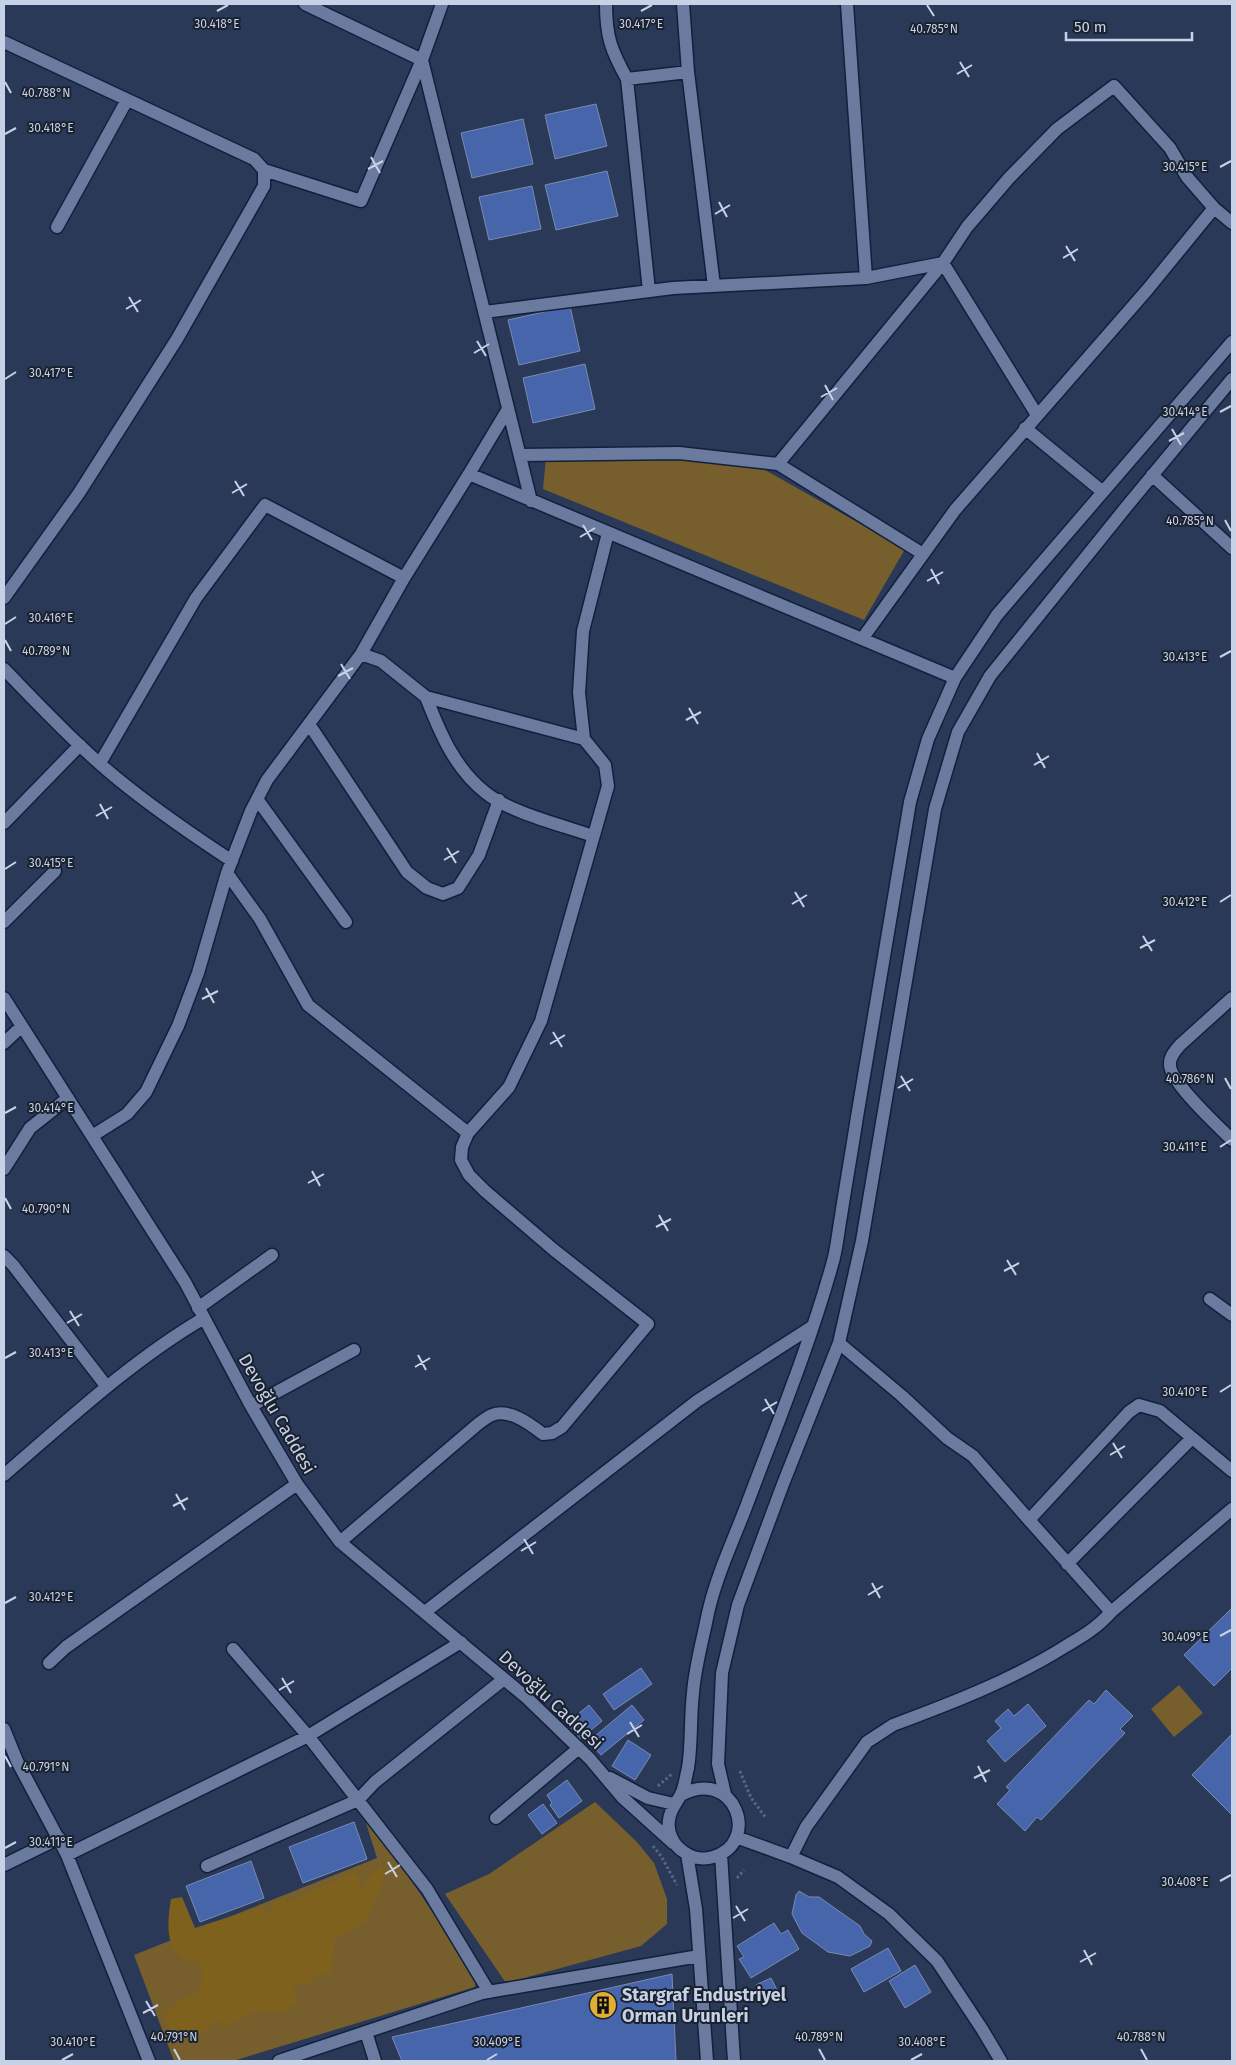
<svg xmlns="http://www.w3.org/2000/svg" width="1236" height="2065" viewBox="0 0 1236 2065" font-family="'Fira Sans',sans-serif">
<rect width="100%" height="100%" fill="#2a3958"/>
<path fill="#765f2c" d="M546 457 690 460 765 470 905 549 864 620 543 489Z
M1179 1685 1203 1713 1174 1737 1151 1709Z
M595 1802 637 1842 654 1863 667 1899V1924L641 1946 506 1983 445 1894 489 1874Z
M366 1823 375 1828 476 1975 475 1987 233 2061H174L134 1955 377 1858Z"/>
<path fill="#7e611c" d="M382 1864 384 1878 376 1900 364 1923 335 1939 331 1974 317 1975 309 1984 294 1983 297 2002 283 2012 257 2011 224 2027 217 2019C206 2035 192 2037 173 2035L163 2014 185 1997 196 1994 203 1980 201 1963C196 1961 187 1961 182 1958 164 1946 168 1917 171 1899L182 1897 195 1928 263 1906 264 1915 270 1912 274 1902 284 1899 287 1902 354 1872 360 1880 361 1891 368 1878Z"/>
<path fill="#4765aa" stroke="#7a8bb0" d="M596 104 607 146 555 159 545 115Z
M523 119 533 164 472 178 461 133Z
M607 171 618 216 556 230 545 185Z
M532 186 541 229 489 240 479 197Z
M570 306 580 351 519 365 508 320Z
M585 364 595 409 533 423 523 378Z
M1232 1608V1668L1214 1686 1184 1655Z
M641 1668 652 1684 614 1710 603 1694Z
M1106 1690 1133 1716 1120 1729 1125 1733 1041 1820 1037 1817 1025 1831 997 1804 1010 1790 1006 1787 1089 1700 1094 1704Z
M1028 1704 1046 1726 1005 1762 987 1741 1001 1728 995 1721 1008 1709 1014 1716Z
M589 1705 602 1721 580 1739 567 1723Z
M632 1705 644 1720 601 1755 589 1741Z
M1232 1734V1815L1192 1775Z
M628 1740 651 1755 635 1780 612 1766Z
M567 1780 582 1801 559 1818 550 1805 552 1803 547 1795Z
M543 1804 557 1823 542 1834 528 1815Z
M354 1822 367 1859 303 1883 289 1847Z
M251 1861 264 1898 200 1922 186 1886Z
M799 1891 809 1897H819L860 1926 864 1934 872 1941 870 1946 850 1956 828 1952 802 1933 792 1914 796 1895Z
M774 1923 781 1934 788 1930 799 1949 751 1978 739 1959 744 1957 737 1946Z
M888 1948 901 1971 864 1992 851 1969Z
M915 1965 931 1992 905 2008 889 1981Z
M672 1974 676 2061H402L392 2037Z
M771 1978 778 1992 764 1999 756 1985Z"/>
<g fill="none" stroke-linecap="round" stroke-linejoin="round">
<g stroke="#121f3d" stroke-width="15">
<path id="minor" d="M305 4 422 60 531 501
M606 4C606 37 611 50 627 79L649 291
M683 4 688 72 714 286
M847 4 866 278
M4 42 254 159 264 170V186L177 339 79 493 4 598
M627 79 688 72
M264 170 361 201 422 60 442 4
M57 227 127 100
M485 312 673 288 866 278 943 263 1037 415
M1025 428 1103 492
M520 455 679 453 778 464 923 554
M778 464 943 263 967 227 1009 178 1057 129 1114 86 1170 148 1187 177 1214 208
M469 474 508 409
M1152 475 1232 548
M862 639 955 510 1147 290 1214 208 1232 223
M361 654 381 661 426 697 584 739
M4 669C44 710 84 753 129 788 162 814 197 838 232 861
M426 697C440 733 455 769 486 793 511 813 562 825 593 836
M309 724 407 872 427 888 443 894 458 888 479 855 499 800
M100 763 196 598 265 505 404 578
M257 799 346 922
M4 823 80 745
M227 873 260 919 308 1005 468 1133
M4 922 55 871
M4 998 185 1282 251 1406 297 1484 340 1542 527 1698 590 1759 622 1797 673 1843
M1232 998 1180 1045C1175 1051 1169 1057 1170 1065 1170 1082 1219 1127 1232 1140
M4 1043 21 1027
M92 1136 127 1114 146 1092 178 1026 198 973 227 873 251 811 267 780 361 654 404 578 469 474 955 678
M4 1169 30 1128 68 1098
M4 1256 13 1265 107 1387
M1210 1299 1232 1315
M198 1308 272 1255
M839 1343 902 1396 947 1438 973 1456 1029 1520
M251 1406 354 1350
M1232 1471 1160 1411 1139 1405 1129 1412 1029 1520 1111 1612 1232 1509
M4 1475C68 1420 131 1361 204 1318
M340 1542 478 1424C482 1421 487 1417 492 1415 509 1408 530 1424 543 1434L552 1433 562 1427 648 1324 554 1250 485 1191 469 1175 461 1160 462 1147 468 1133 509 1087 541 1021 608 786 605 765 584 739 579 693 583 631 608 533
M1067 1564 1192 1438
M425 1612 697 1401 813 1326
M233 1649 308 1736 427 1889 489 1992
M49 1663 66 1647 297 1484
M4 1729 17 1761 67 1855 149 2061
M610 1778 648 1798 674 1804
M725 1794 718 1764 722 1673 738 1605 783 1484 839 1343 862 1241 935 809 958 732 990 676 1127 506 1232 379
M681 1795C735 1766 762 1843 713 1857 703 1860 692 1858 684 1852 673 1845 667 1832 669 1820 670 1808 678 1802 682 1792 685 1785 686 1775 688 1768 692 1743 690 1718 693 1693 695 1666 703 1639 708 1613 716 1577 733 1541 746 1507 776 1427 809 1347 832 1265 837 1249 838 1232 841 1216 846 1183 852 1150 857 1117 875 1012 893 907 910 802L928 739 955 678 997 615 1232 342
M496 1818 579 1748
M736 1837 791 1857 838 1877 889 1914 937 1961 982 2029 1001 2061
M687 1854 696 1909 707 2061
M721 1854 734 2061
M67 1855 308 1736 461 1642
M791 1857 806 1827 867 1742 893 1725C952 1703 1012 1680 1066 1646 1083 1636 1098 1627 1111 1612
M4 1865 59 1838
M207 1866 358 1800 375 1782 504 1679
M366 2032 375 2061
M279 2061 482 1993 699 1956"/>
</g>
<path stroke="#5a6783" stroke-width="3" stroke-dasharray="2.5 2.5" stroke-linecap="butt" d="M740 1771 751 1798 766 1818
M658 1786 673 1773
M653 1846 661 1856 677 1885
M737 1878 744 1870"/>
<use href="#minor" stroke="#6a7b9f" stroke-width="12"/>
</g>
<path fill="none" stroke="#c8d2e6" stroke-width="2" d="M927 5 934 16M217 11 228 5M641 11 652 5M960 62 969 77M957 74 972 65M5 82 11 93M5 134 16 128M371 157 380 173M1220 167 1231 161M368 169 383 161M719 202 727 217M715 214 730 205M1066 246 1075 261M1063 258 1078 249M129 297 138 312M126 309 141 300M477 341 486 356M474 353 489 344M5 379 16 372M825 385 833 400M821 397 837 388M1220 412 1231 406M1172 429 1181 445M1169 441 1184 433M235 481 244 496M232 493 247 484M1225 520 1231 531M583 525 592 540M580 537 595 528M931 569 939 584M927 581 943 572M5 624 16 617M5 640 11 651M1220 657 1231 651M341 664 350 679M338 676 353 668M689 708 698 724M686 720 701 712M1037 753 1045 768M1034 765 1049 756M100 804 108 819M96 816 112 807M447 848 456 863M444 860 459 851M5 869 16 862M795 892 804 907M1220 902 1231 895M792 904 807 895M1143 936 1152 951M1140 948 1155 940M206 988 214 1003M202 999 218 991M553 1032 562 1047M550 1044 565 1035M901 1076 910 1091M1225 1078 1231 1089M898 1088 913 1079M5 1113 16 1107M1220 1147 1231 1140M312 1171 320 1186M308 1183 324 1174M5 1198 11 1209M659 1215 668 1231M656 1227 671 1219M1007 1260 1016 1275M1004 1271 1019 1263M70 1311 79 1326M67 1323 82 1314M418 1355 426 1370M5 1358 16 1352M415 1367 430 1358M1220 1392 1231 1385M765 1399 774 1414M762 1411 777 1402M1113 1443 1122 1458M1110 1455 1125 1446M176 1494 185 1510M173 1506 188 1498M524 1539 533 1554M521 1551 536 1542M872 1583 880 1598M868 1595 883 1586M5 1603 16 1597M1220 1636 1231 1630M282 1678 291 1693M279 1690 294 1681M630 1722 639 1737M627 1734 642 1725M5 1756 11 1767M978 1766 986 1782M974 1778 990 1770M5 1848 16 1842M388 1862 397 1877M385 1874 400 1865M1220 1881 1231 1875M736 1906 745 1921M733 1918 748 1909M1084 1950 1092 1965M1080 1962 1096 1953M146 2001 155 2016M143 2013 158 2005M174 2049 180 2060M819 2049 825 2060M1141 2049 1147 2060M62 2060 73 2054M487 2060 497 2054M911 2060 922 2054"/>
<defs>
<g id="building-disc" transform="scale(1.4375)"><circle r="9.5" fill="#e2af34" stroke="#1a212f"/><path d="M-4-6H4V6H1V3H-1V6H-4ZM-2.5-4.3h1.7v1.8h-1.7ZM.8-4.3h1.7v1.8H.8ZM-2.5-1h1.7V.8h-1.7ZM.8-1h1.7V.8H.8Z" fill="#111"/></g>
</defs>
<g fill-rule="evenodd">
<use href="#building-disc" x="603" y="2005"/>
</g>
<g text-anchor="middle" stroke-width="4" stroke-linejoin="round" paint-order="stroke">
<g font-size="18" fill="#c8d2e6" stroke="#1a212f">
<text transform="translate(277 1414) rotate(60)" y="6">Devoğlu Caddesi</text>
<text transform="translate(551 1700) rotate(43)" y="6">Devoğlu Caddesi</text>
</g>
<g font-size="18" font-weight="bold" fill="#c8d2e6" stroke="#1a212f" text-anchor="start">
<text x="622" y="2001">Stargraf Endustriyel<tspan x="622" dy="21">Orman Urunleri</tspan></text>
</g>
</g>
<g font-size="12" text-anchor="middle" fill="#c8d2e6" stroke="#1a212f" stroke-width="4" stroke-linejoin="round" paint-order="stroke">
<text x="217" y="28">30.418°E</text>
<text x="641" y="28">30.417°E</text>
<text x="934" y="33">40.785°N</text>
<text x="46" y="97">40.788°N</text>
<text x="51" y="132">30.418°E</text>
<text x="1185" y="171">30.415°E</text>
<text x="51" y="377">30.417°E</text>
<text x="1185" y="416">30.414°E</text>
<text x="1190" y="525">40.785°N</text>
<text x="51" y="622">30.416°E</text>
<text x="46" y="655">40.789°N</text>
<text x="1185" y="661">30.413°E</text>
<text x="51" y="867">30.415°E</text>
<text x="1185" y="906">30.412°E</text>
<text x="1190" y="1083">40.786°N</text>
<text x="51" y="1112">30.414°E</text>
<text x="1185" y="1151">30.411°E</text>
<text x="46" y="1213">40.790°N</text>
<text x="51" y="1357">30.413°E</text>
<text x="1185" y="1396">30.410°E</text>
<text x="51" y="1601">30.412°E</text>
<text x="1185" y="1641">30.409°E</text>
<text x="46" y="1771">40.791°N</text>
<text x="51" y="1846">30.411°E</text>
<text x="1185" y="1886">30.408°E</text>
<text x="174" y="2041">40.791°N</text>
<text x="819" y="2041">40.789°N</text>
<text x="1141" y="2041">40.788°N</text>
<text x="73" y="2046">30.410°E</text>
<text x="497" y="2046">30.409°E</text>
<text x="922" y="2046">30.408°E</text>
</g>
<rect width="1236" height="2065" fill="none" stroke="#c8d2e6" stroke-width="10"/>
<path d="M1066 32v8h126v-8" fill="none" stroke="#c8d2e6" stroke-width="2.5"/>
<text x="1074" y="32" font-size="15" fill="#c8d2e6" stroke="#1a212f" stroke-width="4" paint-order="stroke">50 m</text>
</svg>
